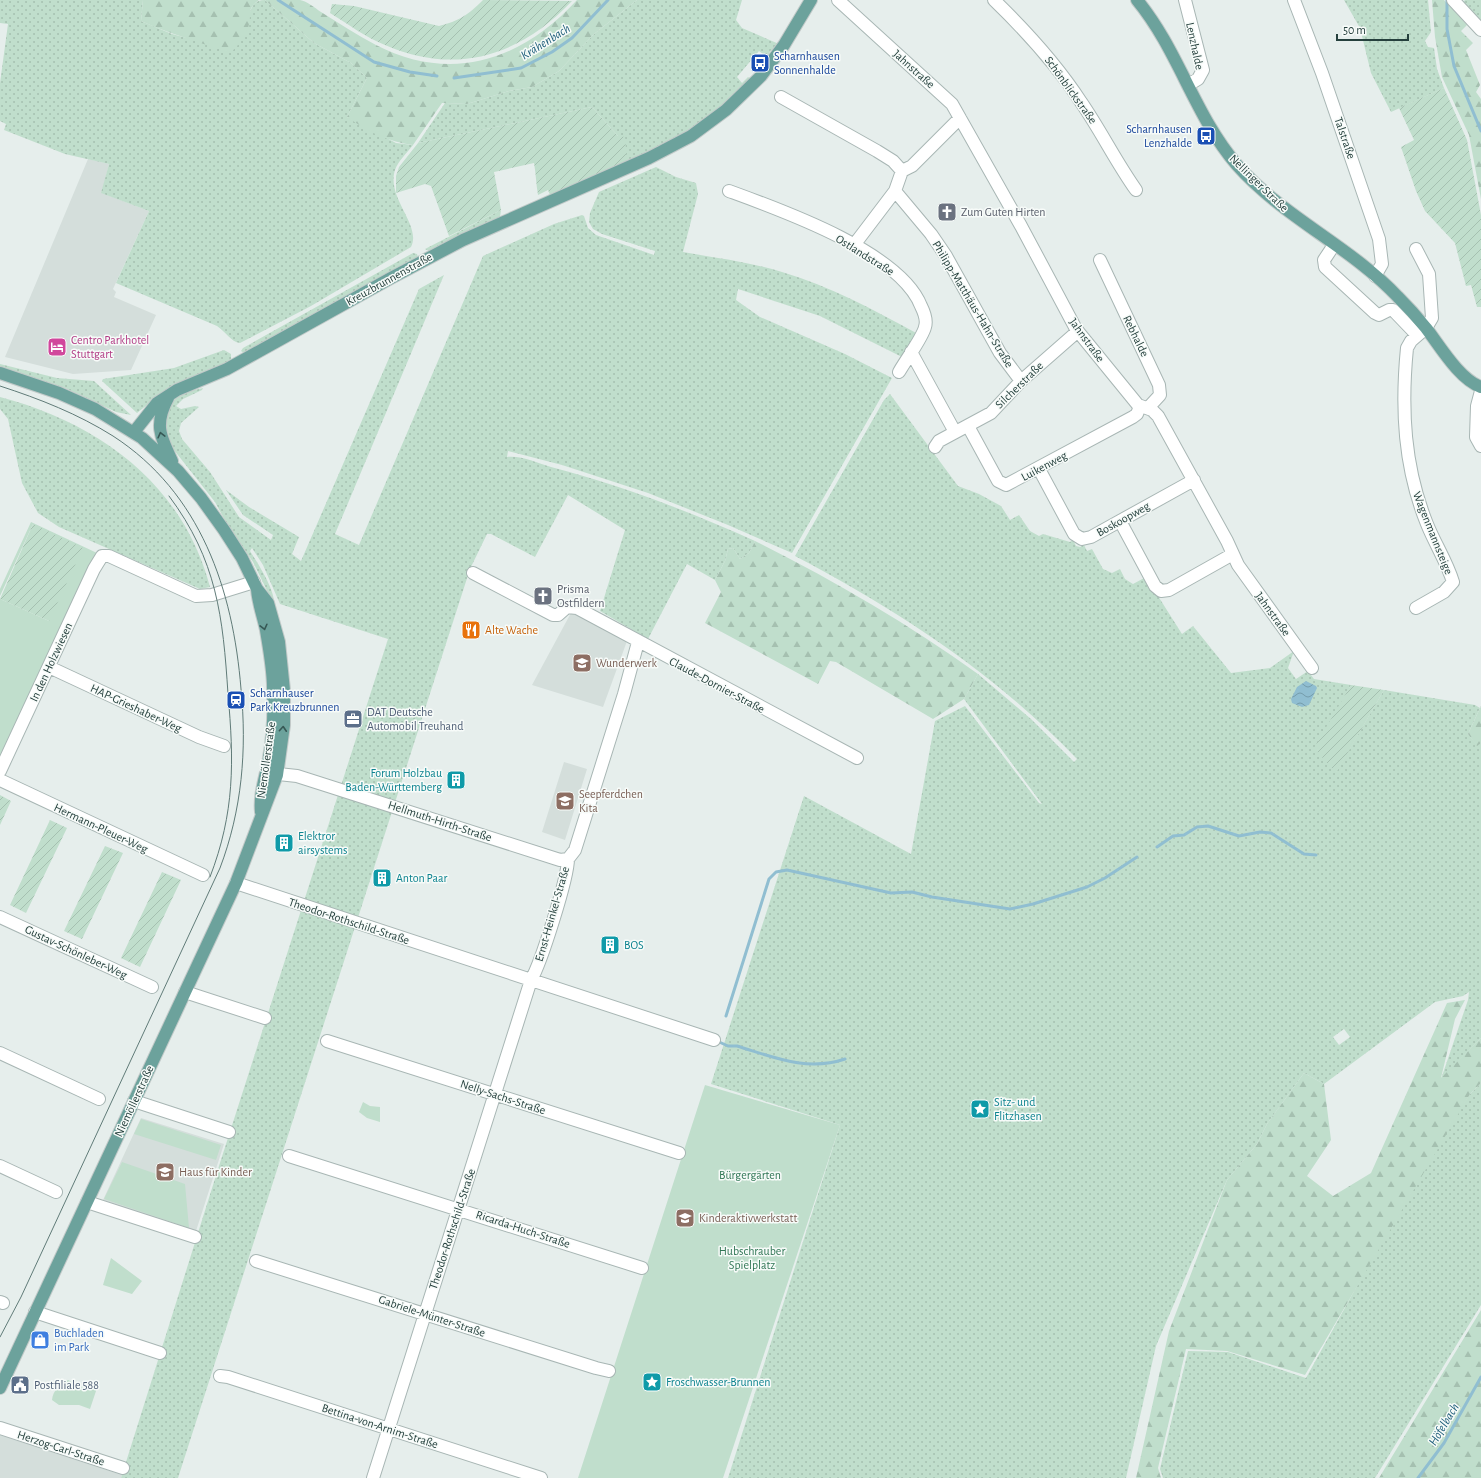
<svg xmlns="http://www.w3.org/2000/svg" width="1481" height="1478" viewBox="0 0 1481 1478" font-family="'Alegreya Sans',sans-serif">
<defs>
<pattern id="grass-dots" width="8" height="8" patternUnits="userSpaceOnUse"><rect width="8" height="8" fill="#c0decc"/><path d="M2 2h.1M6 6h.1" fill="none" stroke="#a5c0b0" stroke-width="1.8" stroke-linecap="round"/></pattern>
<pattern id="forest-firs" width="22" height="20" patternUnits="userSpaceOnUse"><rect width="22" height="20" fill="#c0decc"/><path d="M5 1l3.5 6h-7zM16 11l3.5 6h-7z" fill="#a5c0b0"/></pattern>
<pattern id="garden-furrows" width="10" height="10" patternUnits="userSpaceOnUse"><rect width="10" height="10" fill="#c0decc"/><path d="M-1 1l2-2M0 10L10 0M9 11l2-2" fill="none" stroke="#a5c0b0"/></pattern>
<pattern id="water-waves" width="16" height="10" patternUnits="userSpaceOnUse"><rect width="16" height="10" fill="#90bed1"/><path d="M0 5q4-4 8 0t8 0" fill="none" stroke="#759cab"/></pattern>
</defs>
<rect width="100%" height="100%" fill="#e6eeec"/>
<path fill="#d4dedb" d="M88 159 109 164 102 193 149 211 113 289 116 292 114 297 156 315 131 370 73 374 5 357Z
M572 611 627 641 603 707 532 685Z
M564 762 587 769 565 840 542 832Z
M141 1118 224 1144 196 1231 103 1200Z
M0 1435 122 1475 121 1478H0Z"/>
<path fill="url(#grass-dots)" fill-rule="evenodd" d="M0 0H143L141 21 172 34 187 38 248 18C251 8 253 0 265 0L314 43 351 63 367 78 347 117 396 143 413 145C407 153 398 161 395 170 386 198 422 225 411 247L311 306 240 343C231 342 225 331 217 326L116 283 149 211 101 193 109 164 65 154 4 130 6 124 0 121V83L8 24 0 23Z
M637 0H742L736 20 742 28 779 44 774 51 771 50 767 57 759 51 737 77 742 83 748 77 751 79 721 108 681 136 627 163 618 136 592 107 418 143 445 103 467 104 509 91 532 87 559 71 594 34Z
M1344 0H1428L1431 32 1425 41 1428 47 1434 48 1437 69 1444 88 1391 112 1371 73 1360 28Z
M1465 0H1481V21L1463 2Z
M656 167 676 177 696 183 698 194 683 252C716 258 750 262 782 272 830 286 874 310 918 334L904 358 820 316 738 289 736 300 760 317 845 354 892 378 792 553 728 525 648 493 562 465 508 451 507 457C520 455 538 463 551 467 621 485 688 511 755 541L749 553 740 559 733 548 728 549 725 561 715 580 687 564 648 639 600 611 625 530 568 495 535 557 491 534H487L470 569 178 1478H121L219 1166 388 639 280 604 263 565 252 548 250 551C257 562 276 591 274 605L253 562 228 526 215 502 170 445C162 429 163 407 179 396 185 392 195 390 203 388L202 390 183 399 176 406 181 409 195 406 199 407 181 423 179 431 182 439 210 472 239 517 271 540 273 535 243 515 226 490 249 507 299 537 292 554 301 561 419 289 444 275 335 534 359 545 483 256 554 224 582 215 584 216 588 228 596 235 654 255 655 251 602 234 593 229 589 222 590 213 599 192Z
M501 210 500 217 429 251 425 249Z
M413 253 417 254 418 257 244 353 241 351 243 348Z
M224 350 231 354V359L229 363 163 392 137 413 102 381 103 379 174 368Z
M0 364 57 378 94 381 131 415 116 412 65 388 0 368Z
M890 394 958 486 979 494 1001 506 1010 520 1019 515 1030 531 1039 536 1043 534 1070 542 1073 540 1076 546 1080 547 1084 545 1087 551 1092 549 1103 569 1112 573 1120 569 1125 579 1133 584 1146 577 1182 634 1193 626 1231 673 1270 668 1294 651 1288 668 1296 679 1308 671 1314 679 1351 685 1335 715 1336 772 1384 690 1475 705 1480 708 1468 734 1477 745 1481 743V1038L1441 1079 1468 1000 1469 992 1463 996 1435 1002 1324 1084 1304 1073 1267 1124 1257 1144 1227 1180 1156 1346 1126 1478H728L840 1125 711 1084 804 796 911 854 935 721 965 706 1039 803 1042 804 964 699 978 674 1031 719 1074 762 1077 759C994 673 901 612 795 556L884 400ZM1344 1029 1350 1037 1339 1045 1333 1037Z
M0 397C99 423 183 484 210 587L200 589 59 527 38 513 22 483 8 419 0 409Z
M1481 1083V1305L1375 1478H1163L1160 1469 1188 1351 1228 1352 1306 1378 1430 1154 1470 1094Z"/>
<path fill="url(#forest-firs)" d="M143 0H259C246 10 252 12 249 24 247 35 238 46 230 53 200 42 170 34 141 21Z
M261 0C274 0 288 0 300 0 307 1 315 8 321 12 339 23 357 35 376 45 452 84 522 60 577 0H637L594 34 559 71 532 87 509 91 467 104 442 103 413 145C388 142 367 131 347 117L367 78 351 63 314 43 265 0Z
M1432 0H1444L1467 25 1461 31 1473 43 1466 50 1480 85 1476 92 1481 99V199L1469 135 1442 77 1435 37Z
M755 541C833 580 907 623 978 674L964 699 933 719 836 662 830 661 818 684 705 623 721 592 715 580 725 561 728 549 733 548 740 559 749 553Z
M1481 706V743L1477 746 1468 734Z
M1465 1000 1455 1019 1441 1078 1481 1038V1083L1470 1094 1305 1375 1227 1351 1186 1349 1158 1468 1161 1478H1136L1169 1331 1227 1180 1257 1144 1267 1124 1304 1073 1324 1084 1331 1140 1307 1176 1333 1196 1371 1173 1447 1003Z
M1481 1310V1478H1379Z"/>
<path fill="#c0decc" d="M31 522 97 553 0 762V599L49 621 33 524 0 596V589Z
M705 1085 840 1125 723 1478H578Z
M363 1102 370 1106 380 1107V1122L367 1118 359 1112Z
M141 1119 221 1145 216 1160 134 1134Z
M122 1162 185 1184 189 1228 104 1199Z
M111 1258 142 1281 132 1294 103 1285Z
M68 1380 81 1387 89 1382 98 1385 90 1409 79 1405H59L52 1400C53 1390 60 1385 68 1380Z"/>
<path fill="url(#garden-furrows)" d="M483 0 572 1C520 56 456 76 385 45 365 37 348 24 330 13L332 4 354 6 439 26C459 21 468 15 483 0Z
M1444 88 1467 140 1481 215V307H1477L1471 285 1466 286 1455 243 1425 211 1416 191 1401 147 1414 140 1399 108Z
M592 107 618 136 625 137 627 163 550 195 548 190 538 195C536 184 536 174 534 163L494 172 501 210 449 236 431 186 425 184 396 193V176L399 167 418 143Z
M33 524 83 548 49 621 0 599Z
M1351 685 1384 690 1336 773 1314 748Z
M0 795 11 801 0 825Z
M50 820 67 828 26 913 10 905Z
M105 846 123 853 82 939 64 931Z
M162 872 181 880 140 967 121 958Z"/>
<path fill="url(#water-waves)" d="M1306 681 1316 686 1317 688 1309 705 1302 707 1292 703 1291 699 1297 687Z
M646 1382a6 6 0 1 1 12 0a6 6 0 1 1-12 0Z"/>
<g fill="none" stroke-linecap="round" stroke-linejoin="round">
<path stroke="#90bed1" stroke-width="3" d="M278 0 374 62 410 72 437 76
M1447 0V29L1454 66 1481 131
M454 78 521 68 552 52 572 38 608 0
M1157 847 1173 836 1184 835 1197 827 1208 826 1239 836 1260 832 1271 833 1304 854 1316 855
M726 1016 769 879 776 872 787 870 891 893 912 892 932 897 1010 909 1033 904 1087 887 1105 878 1137 857
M717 1041 728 1046H737C773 1057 807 1072 845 1059
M1418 1478 1444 1443 1481 1377"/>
<g stroke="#a8b6b4" stroke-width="14">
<path id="minor" d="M838 0 952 104 1021 226 1076 329 1138 405 1152 410 1158 416 1227 541 1238 565 1312 668
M994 0C1026 31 1057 65 1081 102 1101 131 1116 162 1136 190
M1185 0 1203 70 1198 79 1188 85
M1294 0 1322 73 1379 239 1382 264 1375 276
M1453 0 1481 30
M781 97 877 151 893 161 902 171
M729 191C781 210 900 252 921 306 924 312 927 321 925 327 923 337 905 361 899 372
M895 191 931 234 946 256 1000 353 1021 381
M854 245 895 191 902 171 912 166 960 118
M1334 245 1324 260 1325 267 1375 313 1379 315 1389 310H1393L1417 335
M1416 249 1429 274 1432 318 1426 328 1411 341 1407 348C1401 409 1404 467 1427 524 1435 544 1447 562 1453 582L1444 592 1416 608
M1100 260 1159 385 1160 395 1148 408
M911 352 955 432
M1481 391 1477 406 1476 437 1481 446
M968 426 998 481 1006 485 1133 417 1137 414 1140 406
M935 447 939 441 991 413 1021 381 1078 331
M1039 469 1074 534 1082 539 1091 537 1194 480
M1120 521 1155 586 1161 591 1169 590 1233 554
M473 573 553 615H558L567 607 577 608 857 758
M49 667 199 737 224 746
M0 771 94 569 102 556H109L196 596 212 595 254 582
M269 773 297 776 560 860 568 859
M0 780 203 875
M568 859 575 850 624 694 638 642
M236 883 714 1040
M0 917 152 987
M185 992 265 1018
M327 1041 679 1153
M0 1053 99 1099
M134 1101 229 1132
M289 1156 642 1268
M0 1166 56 1192
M87 1202 195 1237
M256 1261 596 1368 609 1371
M0 1302 3 1303
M35 1312 160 1353
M220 1376 228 1377 541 1478
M0 1428 123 1468
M373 1478 531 980C541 963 568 878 568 859"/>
</g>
<g stroke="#c2cac9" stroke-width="14">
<path id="major" d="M1137 0C1179 51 1194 115 1237 165 1284 218 1350 246 1398 297 1408 307 1417 317 1426 328 1440 346 1459 379 1481 387
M0 373 59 393 95 409 142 438 178 471 201 498 224 530 242 558 257 589 268 603 279 642 284 690V725L277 775 236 883 0 1388
M168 398C154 424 160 436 172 461
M134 432 157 403 177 390 227 369 391 278 463 240 649 158 691 136 726 110 761 76 784 45 811 0
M257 589C258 603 263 616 266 630 269 649 273 669 273 688 274 711 273 736 269 758 266 776 259 794 261 812"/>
</g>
<use href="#minor" stroke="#fff" stroke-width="12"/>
<use href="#major" stroke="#6ca29c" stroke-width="12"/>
<path stroke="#607b78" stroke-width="1" d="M0 386C40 399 78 414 113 436 201 493 233 590 241 689 247 750 242 810 220 868L21 1297 0 1337
M169 496C217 560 223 617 228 694 234 761 235 812 210 877"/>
</g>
<defs><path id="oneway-chevron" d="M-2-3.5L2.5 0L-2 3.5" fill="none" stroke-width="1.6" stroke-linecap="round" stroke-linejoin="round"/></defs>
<g stroke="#375855">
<use href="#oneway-chevron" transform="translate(161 435) rotate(-104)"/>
<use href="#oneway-chevron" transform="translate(264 627) rotate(76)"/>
<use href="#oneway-chevron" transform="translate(283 729) rotate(-86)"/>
</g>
<defs>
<g id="bus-square" transform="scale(1)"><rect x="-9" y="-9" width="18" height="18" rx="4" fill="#1a4fb4" stroke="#f7fbf9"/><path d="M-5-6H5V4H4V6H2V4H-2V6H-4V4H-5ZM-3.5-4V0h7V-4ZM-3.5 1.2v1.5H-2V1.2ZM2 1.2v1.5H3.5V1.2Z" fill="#fff"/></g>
<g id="church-square" transform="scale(1)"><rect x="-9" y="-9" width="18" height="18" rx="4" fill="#6b7280" stroke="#f7fbf9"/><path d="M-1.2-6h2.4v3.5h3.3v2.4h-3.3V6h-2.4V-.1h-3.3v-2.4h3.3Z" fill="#fff"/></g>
<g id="hotel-square" transform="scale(1)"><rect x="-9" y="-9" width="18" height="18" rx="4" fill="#d1479c" stroke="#f7fbf9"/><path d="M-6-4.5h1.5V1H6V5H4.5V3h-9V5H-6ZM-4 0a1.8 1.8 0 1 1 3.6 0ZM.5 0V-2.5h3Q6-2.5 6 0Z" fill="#fff"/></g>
<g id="restaurant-square" transform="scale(1)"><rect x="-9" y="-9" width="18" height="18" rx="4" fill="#e8710a" stroke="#f7fbf9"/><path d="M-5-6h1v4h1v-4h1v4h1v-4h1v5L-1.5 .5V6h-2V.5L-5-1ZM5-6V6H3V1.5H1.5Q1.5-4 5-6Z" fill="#fff"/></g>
<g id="school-square" transform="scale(1)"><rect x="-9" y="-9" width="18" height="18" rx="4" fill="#8d6e63" stroke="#f7fbf9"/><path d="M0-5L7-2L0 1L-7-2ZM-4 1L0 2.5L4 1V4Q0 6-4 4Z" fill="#fff"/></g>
<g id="station-square" transform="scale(1)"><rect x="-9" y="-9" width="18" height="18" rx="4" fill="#1a4fb4" stroke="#f7fbf9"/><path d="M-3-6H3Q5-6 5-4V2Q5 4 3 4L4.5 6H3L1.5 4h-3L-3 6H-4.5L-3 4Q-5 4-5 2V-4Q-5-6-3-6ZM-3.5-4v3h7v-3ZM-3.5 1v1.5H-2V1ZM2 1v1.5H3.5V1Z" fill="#fff"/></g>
<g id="office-square" transform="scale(1)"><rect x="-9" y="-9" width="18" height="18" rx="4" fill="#5c6f8a" stroke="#f7fbf9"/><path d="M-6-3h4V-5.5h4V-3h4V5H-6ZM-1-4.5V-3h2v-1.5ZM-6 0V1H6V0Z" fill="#fff"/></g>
<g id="building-square" transform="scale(1)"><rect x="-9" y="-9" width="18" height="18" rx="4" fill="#0f9aa8" stroke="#f7fbf9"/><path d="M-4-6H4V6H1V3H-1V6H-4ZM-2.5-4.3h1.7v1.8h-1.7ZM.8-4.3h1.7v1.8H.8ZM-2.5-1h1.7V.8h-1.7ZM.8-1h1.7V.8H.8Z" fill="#fff"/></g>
<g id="sight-square" transform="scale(1)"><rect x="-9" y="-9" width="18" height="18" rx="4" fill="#0f9aa8" stroke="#f7fbf9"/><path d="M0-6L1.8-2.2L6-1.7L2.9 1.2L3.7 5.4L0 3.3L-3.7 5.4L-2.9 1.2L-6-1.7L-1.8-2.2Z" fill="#fff"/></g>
<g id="shop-square" transform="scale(1)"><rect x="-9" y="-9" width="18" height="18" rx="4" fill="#3f7fe0" stroke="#f7fbf9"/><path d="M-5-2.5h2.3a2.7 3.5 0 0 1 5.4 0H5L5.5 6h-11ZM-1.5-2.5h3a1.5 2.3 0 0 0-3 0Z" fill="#fff"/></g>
<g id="civic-square" transform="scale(1)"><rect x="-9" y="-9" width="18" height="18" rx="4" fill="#5c6f8a" stroke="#f7fbf9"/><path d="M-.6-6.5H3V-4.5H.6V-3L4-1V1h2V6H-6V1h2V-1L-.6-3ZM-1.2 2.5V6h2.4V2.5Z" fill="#fff"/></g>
</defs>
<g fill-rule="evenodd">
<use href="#bus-square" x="760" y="63"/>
<use href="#bus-square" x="1206" y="136"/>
<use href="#church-square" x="947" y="212"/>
<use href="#hotel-square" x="57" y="347"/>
<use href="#church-square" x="543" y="596"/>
<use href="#restaurant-square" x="471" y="630"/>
<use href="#school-square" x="582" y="663"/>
<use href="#station-square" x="236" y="700"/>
<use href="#office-square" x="353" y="719"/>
<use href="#building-square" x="456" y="780"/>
<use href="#school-square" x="565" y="801"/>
<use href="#building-square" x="284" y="843"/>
<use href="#building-square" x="382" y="878"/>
<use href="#building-square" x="610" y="945"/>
<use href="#sight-square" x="980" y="1109"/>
<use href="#school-square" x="165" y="1172"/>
<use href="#school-square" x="685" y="1218"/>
<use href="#shop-square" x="40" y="1340"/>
<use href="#sight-square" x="652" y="1382"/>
<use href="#civic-square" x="20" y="1385"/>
</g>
<g text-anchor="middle" stroke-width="3" stroke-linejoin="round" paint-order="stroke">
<g font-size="12" fill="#25403d" stroke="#f7fbf9">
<text transform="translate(1195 46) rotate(78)" y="4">Lenzhalde</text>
<text transform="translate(914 69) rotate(42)" y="4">Jahnstraße</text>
<text transform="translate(1071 90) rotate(54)" y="4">Schönblickstraße</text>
<text transform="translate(1345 138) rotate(71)" y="4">Talstraße</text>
<text transform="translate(1259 183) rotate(44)" y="4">Nellinger Straße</text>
<text transform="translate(865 255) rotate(32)" y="4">Ostlandstraße</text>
<text transform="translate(389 279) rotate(-29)" y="4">Kreuzbrunnenstraße</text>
<text transform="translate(973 304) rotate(59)" y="4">Philipp-Matthäus-Hahn-Straße</text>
<text transform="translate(1136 336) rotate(64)" y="4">Rebhalde</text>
<text transform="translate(1087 340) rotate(54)" y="4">Jahnstraße</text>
<text transform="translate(1019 385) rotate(-44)" y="4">Silcherstraße</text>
<text transform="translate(1044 466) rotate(-28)" y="4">Luikenweg</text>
<text transform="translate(1123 519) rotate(-29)" y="4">Boskoopweg</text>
<text transform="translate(1433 533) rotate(68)" y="4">Wagenmannsteige</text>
<text transform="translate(1273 614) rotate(54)" y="4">Jahnstraße</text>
<text transform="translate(51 662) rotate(-65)" y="4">In den Holzwiesen</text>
<text transform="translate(717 685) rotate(28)" y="4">Claude-Dornier-Straße</text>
<text transform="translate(136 708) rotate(25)" y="4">HAP-Grieshaber-Weg</text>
<text transform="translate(266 760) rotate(-82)" y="4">Niemöllerstraße</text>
<text transform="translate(440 821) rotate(18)" y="4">Hellmuth-Hirth-Straße</text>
<text transform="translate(101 828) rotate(25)" y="4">Hermann-Pleuer-Weg</text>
<text transform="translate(552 914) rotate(-74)" y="4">Ernst-Heinkel-Straße</text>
<text transform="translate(349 921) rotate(18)" y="4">Theodor-Rothschild-Straße</text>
<text transform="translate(76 952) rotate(25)" y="4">Gustav-Schönleber-Weg</text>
<text transform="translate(503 1097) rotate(18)" y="4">Nelly-Sachs-Straße</text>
<text transform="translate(134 1101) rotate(-65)" y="4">Niemöllerstraße</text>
<text transform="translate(452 1229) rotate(-72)" y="4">Theodor-Rothschild-Straße</text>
<text transform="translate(523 1229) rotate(18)" y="4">Ricarda-Huch-Straße</text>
<text transform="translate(432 1316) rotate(18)" y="4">Gabriele-Münter-Straße</text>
<text transform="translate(380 1426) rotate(18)" y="4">Bettina-von-Arnim-Straße</text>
<text transform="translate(61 1448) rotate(18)" y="4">Herzog-Carl-Straße</text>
</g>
<g font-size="12" fill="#164399" stroke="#f7fbf9" text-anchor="start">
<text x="774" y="60">Scharnhausen<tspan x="774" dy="14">Sonnenhalde</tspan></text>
<text x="1192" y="133" text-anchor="end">Scharnhausen<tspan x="1192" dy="14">Lenzhalde</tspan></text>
<text x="250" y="697">Scharnhauser<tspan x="250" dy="14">Park Kreuzbrunnen</tspan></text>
</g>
<g font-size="12" fill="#5b616d" stroke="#f7fbf9" text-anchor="start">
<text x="961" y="216">Zum Guten Hirten</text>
<text x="557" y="593">Prisma<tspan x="557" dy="14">Ostfildern</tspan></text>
</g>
<g font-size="12" fill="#b23c85" stroke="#f7fbf9" text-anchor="start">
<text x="71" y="344">Centro Parkhotel<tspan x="71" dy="14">Stuttgart</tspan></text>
</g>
<g font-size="12" fill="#c56008" stroke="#f7fbf9" text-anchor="start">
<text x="485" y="634">Alte Wache</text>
</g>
<g font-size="12" fill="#785e54" stroke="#f7fbf9" text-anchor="start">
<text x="596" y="667">Wunderwerk</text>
<text x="579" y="798">Seepferdchen<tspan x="579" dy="14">Kita</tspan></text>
<text x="179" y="1176">Haus für Kinder</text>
<text x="699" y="1222">Kinderaktivwerkstatt</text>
</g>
<g font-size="12" fill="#4e5e75" stroke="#f7fbf9" text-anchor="start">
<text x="367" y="716">DAT Deutsche<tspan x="367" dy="14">Automobil Treuhand</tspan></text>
<text x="34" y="1389">Postfiliale 588</text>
</g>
<g font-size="12" fill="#0d838f" stroke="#f7fbf9" text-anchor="start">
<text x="442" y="777" text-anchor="end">Forum Holzbau<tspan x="442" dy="14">Baden-Württemberg</tspan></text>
<text x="298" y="840">Elektror<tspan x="298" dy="14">airsystems</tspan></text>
<text x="396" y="882">Anton Paar</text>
<text x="624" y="949">BOS</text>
<text x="994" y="1106">Sitz- und<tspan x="994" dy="14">Flitzhasen</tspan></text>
<text x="666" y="1386">Froschwasser-Brunnen</text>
</g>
<g font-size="12" fill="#307655" stroke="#f7fbf9">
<text x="750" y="1179">Bürgergärten</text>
<text x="752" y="1255">Hubschrauber<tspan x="752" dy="14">Spielplatz</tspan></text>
</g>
<g font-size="12" fill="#366cbe" stroke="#f7fbf9" text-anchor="start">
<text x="54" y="1337">Buchladen<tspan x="54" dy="14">im Park</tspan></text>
</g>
<g font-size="13" font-style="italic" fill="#205f7b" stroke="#f7fbf9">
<text transform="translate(545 41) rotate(-32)" y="5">Krähenbach</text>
<text transform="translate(1443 1424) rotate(-59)" y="5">Höfelbach</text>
</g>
</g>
<path d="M1337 34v6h71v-6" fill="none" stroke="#25403d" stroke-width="2"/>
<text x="1343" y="34" font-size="12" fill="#25403d" stroke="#f7fbf9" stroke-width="3" paint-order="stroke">50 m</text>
</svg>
